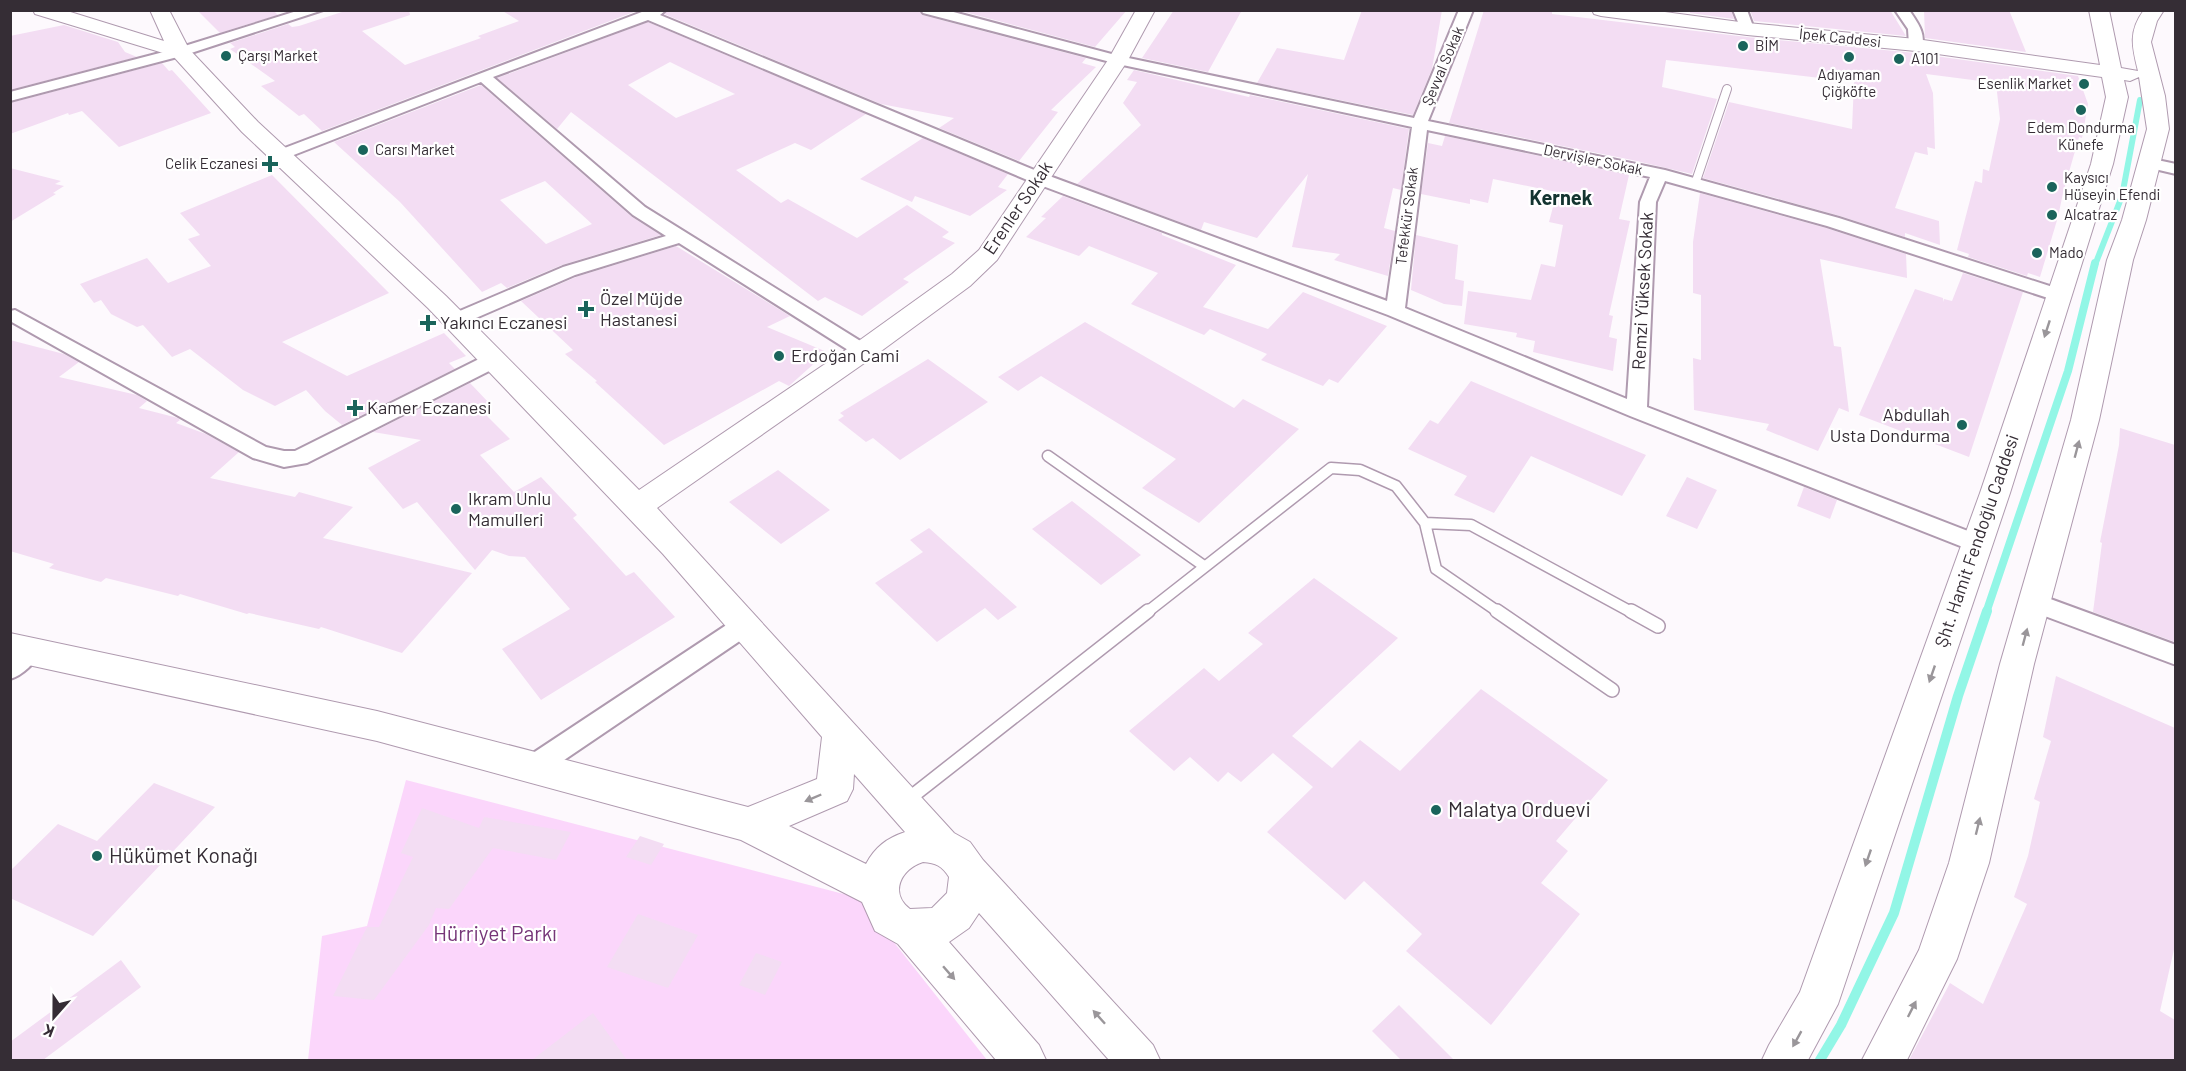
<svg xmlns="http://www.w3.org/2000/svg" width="2186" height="1071" viewBox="0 0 2186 1071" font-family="Barlow,sans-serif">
<rect width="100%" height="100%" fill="#fdf9fd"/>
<path fill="#fbd6fb" d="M406 780 859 898 987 1060H308L322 936 367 926Z"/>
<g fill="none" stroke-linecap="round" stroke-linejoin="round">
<path stroke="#92f6e6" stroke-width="6" d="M2095 265 2122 196 2140 100"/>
<path stroke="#92f6e6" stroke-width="8" d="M1986 613 2068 371 2095 263"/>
<path stroke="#92f6e6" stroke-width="10" d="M1820 1060 1841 1025 1894 913 1958 696 1987 611"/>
</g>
<path fill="#f3ddf3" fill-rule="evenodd" d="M197 10H273L278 15 220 33Z
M348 10H409L410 15 362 31 405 65 481 38 478 36 519 21 501 10H639L322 131 304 114 299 116 261 86 275 81 230 49 235 47 230 43 288 24 292 27 299 26Z
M668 10H919L922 15 1086 58 1082 63 1096 67 1051 110 1058 112 1019 161 939 128 954 118 881 104 664 14Z
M957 10H1127L1095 47Z
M1174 10H1242L1208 72 1142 58Z
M1362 10H1442L1432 69 1413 115 1257 83 1277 48 1344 60Z
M1484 10H1552V14L1747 37 1916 53 1921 57V54L2078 76 2088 104 2082 138 2079 137 2063 193 2058 217 2040 277 2028 273 2027 276 1968 257 1969 254 1957 250 1975 181 1982 183 1983 169 1989 171 2000 119 1996 83 1926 74 1933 93 1935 149 1927 147 1928 155 1915 152 1895 208 1939 221 1940 245 1905 233V237L1840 216 1703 178 1729 102 1852 129 1854 82 1666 60 1662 87 1717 99 1692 174 1632 160 1449 123Z
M1690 10H1731L1734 19 1690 13Z
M1750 10H1890L1906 36 1754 21Z
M1924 10H2009L2026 52 1925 38Z
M648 22 866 114 811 150 795 143 736 170 781 203 788 199 857 238 907 205 949 232 942 237 955 243 903 279 909 282 862 316 825 297 818 301 571 112 557 129 497 78ZM670 62 735 94 676 118 628 85Z
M64 25 118 42 125 52 137 57 10 90V36Z
M162 63 169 71 172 70 211 113 119 147 82 111 69 115 68 113 10 134V103Z
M1134 70 1249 97 1250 95 1409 129 1401 190 1393 188 1384 228 1395 231 1388 276 1334 260 1340 254 1292 247 1308 174 1257 238 1204 222 1201 230 1077 184 1141 125 1123 103 1137 82 1127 80Z
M481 85 632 217 661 235 562 265 507 288 501 283 482 292 400 202 334 142ZM545 181 592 224 546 244 500 200Z
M1445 136 1629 175 1619 219 1630 221 1609 315 1613 316 1609 337 1617 339 1613 371 1533 352 1535 341 1516 337 1517 333 1464 324 1468 291 1531 300 1541 264 1555 267 1563 225 1549 222 1557 192 1493 179 1488 203 1470 199V204L1421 194 1428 143 1442 146Z
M923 138 1008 174 998 187 1007 190 970 216 915 196 912 202 860 179Z
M10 168 61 181 55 184 64 186 53 193 56 194 10 222Z
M272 175 389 293 282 342 347 376 444 333 466 356 449 363 455 369 342 425 325 411 306 390 275 406 243 390 190 349 172 357 143 325 137 327 111 314 101 300 94 303 80 284 147 258 168 283 211 266 188 239 200 235 180 213Z
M1700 193 1826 228 1906 254 1907 278 1820 259 1834 346 1841 347 1849 412 1839 408 1818 451 1766 430 1769 424 1694 410 1693 358 1701 360V295L1693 293V242Z
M1063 196 1162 233V235L1236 265 1203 307 1268 329 1303 292 1387 326 1338 383 1329 379 1323 386 1261 360 1267 354 1210 329 1204 335 1131 304 1158 273 1089 246 1079 256 1026 237 1046 218 1041 217Z
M1416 235 1458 245 1455 279 1464 281 1462 306 1444 304 1411 290Z
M676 246 790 316 767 327 827 352 789 386 779 381 664 445 595 382 597 381 565 354 573 350 521 301 576 277Z
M1963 273 2023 292 1969 457 1859 415 1915 289 1943 298V302L1944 299 1952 301Z
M1085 322 1234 408 1243 399 1299 429 1199 523 1142 488 1176 459 1041 376 1018 391 998 377Z
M10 340 64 354 79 362 59 377 137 395 147 401 139 408 178 418 180 420 176 423 206 434 239 452 210 478 295 497 299 492 353 507 323 538 472 573 402 653 321 627 319 629 249 613 247 614 180 594 178 596 106 578 101 582 49 568 54 564 10 551Z
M928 359 988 402 900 460 873 438 866 442 838 420 844 416 840 413Z
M1471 381 1646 455 1622 496 1531 456 1494 513 1454 495 1467 476 1408 449 1430 420 1438 424Z
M470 383 490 404 480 409 510 439 480 455 514 492 541 477 577 515 573 518 626 576 634 572 675 617 541 700 502 649 570 609 525 557 509 556 492 550 475 570 417 502 403 509 368 468 421 440 373 432Z
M2120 428 2175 445V642L2093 612 2102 543 2100 542 2119 445Z
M778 470 830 510 781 544 729 502Z
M1687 477 1717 490 1697 529 1666 516Z
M1804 487 1837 500 1830 519 1797 506Z
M1072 501 1141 555 1101 585 1032 529Z
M929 528 1017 607 998 620 985 608 937 642 875 583 923 552 910 540Z
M1314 578 1398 638 1292 736 1332 768 1360 740 1400 771 1481 689 1608 780 1556 841 1568 851 1541 883 1580 914 1491 1025 1406 951 1422 934 1364 881 1345 900 1267 832 1313 787 1273 753 1241 782 1228 772 1218 782 1190 757 1174 771 1129 731 1204 668 1219 681 1263 644 1248 633Z
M2056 676 2175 728V945L2160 1011 2175 1020V1060H1909L1950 983 1983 1004 2027 904 2014 897 2028 856 2040 802 2034 799 2051 741 2043 737Z
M154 783 215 807 93 936 10 898V871L58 824 97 841Z
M422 808 479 828 484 817 571 832 556 860 493 848 449 909 436 908 429 925 374 1000 333 996 367 927H379L413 857 401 853Z
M640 836 664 844 651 865 626 857Z
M638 914 698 935 668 988 607 967Z
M756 953 782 962 765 995 739 985Z
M121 960 141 987 43 1060H10V1042Z
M1399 1005 1454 1060H1401L1372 1031Z
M593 1013 627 1060H532Z"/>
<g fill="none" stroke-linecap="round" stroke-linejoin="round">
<g stroke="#af9aaf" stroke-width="10">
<path id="lane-far2" d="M1695 184 1727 89"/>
</g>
<g stroke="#af9aaf" stroke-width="13">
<path id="lane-far1" d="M1048 456 1204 566
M1146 613 1331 468 1360 470 1396 486 1425 523
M1500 613 1436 569 1425 523 1471 525 1633 613"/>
</g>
<g stroke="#af9aaf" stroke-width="16">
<path id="lane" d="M1497 611 1612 690
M1631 611 1658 626
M906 801 1148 611"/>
</g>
<g stroke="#af9aaf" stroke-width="4">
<path id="street" d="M300 10H323L185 55 10 101V92L175 49Z
M647 10H666L660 15 1044 174 1387 301 1412 127 1118 64 923 13 921 10H946L1119 56 1414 118 1459 10H1473L1428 121 1665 170 1839 218 2065 291 2067 295 2065 299H2051L1827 226 1665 181 1656 202 1647 407 1986 538 1989 544 1986 550 1978 553 1630 416 1388 315 1032 182 648 20 493 77 645 207 870 347 873 351 870 355 863 357 856 355 679 243 575 275 462 324H448L446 320 448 316 563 267 666 236 633 215 481 82 286 158 280 160 272 155 274 152ZM1427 130 1650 177 1640 202 1627 399 1405 308Z
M1733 10H1747L1754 29 1752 32H1742Z
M1895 10H1909C1917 22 1927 34 1921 48L1916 49 1909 45 1908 29Z
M2148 158 2176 164V174L2142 166 2140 163 2142 160Z
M15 310 266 447 284 451H295L487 355 494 354 501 355 504 360 501 365 307 463 284 467 253 458 10 321V311Z
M2034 593 2176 645V665L2026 609 2022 602 2026 595Z
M745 615 753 618 757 625 753 632 542 775 533 779 524 775 520 767 524 759 737 618Z
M29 641 38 644 41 651C35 663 23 675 10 679V653L20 644Z"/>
</g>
<g stroke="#af9aaf" stroke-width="2">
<path id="secondary" d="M33 10H64L164 41 150 10H169L189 49 258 122 446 296 639 490 853 345 952 274 979 250 1108 60 1136 10H1155L1128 60 997 260 970 286 873 357 657 508 954 833 970 842 983 860 1153 1045 1160 1060H1109L979 913 969 928 949 942 1039 1045 1046 1060H996L898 944 875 931 862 902 741 840 377 741 10 661V633L377 711 748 807 817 779 822 737 663 554 428 308 242 132 173 56 35 14ZM854 774 905 832C887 838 875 847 866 864L789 826 847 801 853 789ZM923 862C936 863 942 866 949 877L947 893 932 908 910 909C889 893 901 869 923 862Z
M1592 10H1650L1747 23 1916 39 2100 65 2089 10H2109L2121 68 2138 71C2132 47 2128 31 2144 10H2164L2157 21 2151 42 2165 96 2169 129 2146 220 2133 260 2099 420 2034 664 1989 863 1957 959 1907 1060H1862L1919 950 1949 863 2000 664 2071 420 2107 260 2122 220 2147 129 2139 77 2130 81 2124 80 2128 97 2113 164 2010 493 1838 1004 1808 1060H1762L1769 1045 1800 992 1980 493 2091 164 2106 97 2102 77 1916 51 1747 35 1601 16 1594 14Z"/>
</g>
<use href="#lane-far2" stroke="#fff" stroke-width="8"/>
<use href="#lane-far1" stroke="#fff" stroke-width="10"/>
<use href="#lane" stroke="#fff" stroke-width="13"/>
<use href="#street" fill="#fff" fill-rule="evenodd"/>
<use href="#secondary" fill="#fff" fill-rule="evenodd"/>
</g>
<defs><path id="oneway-solid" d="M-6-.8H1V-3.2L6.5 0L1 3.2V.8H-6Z" transform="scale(1.5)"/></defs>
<g fill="#9a969a">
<use href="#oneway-solid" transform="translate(2047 329) rotate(108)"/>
<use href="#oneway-solid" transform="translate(2077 449) rotate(-75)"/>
<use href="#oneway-solid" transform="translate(2025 637) rotate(-75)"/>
<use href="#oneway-solid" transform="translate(1932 674) rotate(109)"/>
<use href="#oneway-solid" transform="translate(813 798) rotate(157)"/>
<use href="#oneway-solid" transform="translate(1978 826) rotate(-76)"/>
<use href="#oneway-solid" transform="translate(1868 858) rotate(109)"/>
<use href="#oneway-solid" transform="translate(949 973) rotate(49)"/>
<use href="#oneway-solid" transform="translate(1912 1009) rotate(-63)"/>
<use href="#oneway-solid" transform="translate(1099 1017) rotate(-132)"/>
<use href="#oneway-solid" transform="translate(1797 1039) rotate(119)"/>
</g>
<g fill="#1a645b" stroke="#fff" stroke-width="2">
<circle cx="1743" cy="46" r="6"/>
<circle cx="226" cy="56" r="6"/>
<circle cx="1849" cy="57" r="6"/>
<circle cx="1899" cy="59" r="6"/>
<circle cx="2084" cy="84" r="6"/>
<circle cx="2081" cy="110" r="6"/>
<circle cx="363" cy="150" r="6"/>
<path d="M267 155h6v6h6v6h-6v6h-6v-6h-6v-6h6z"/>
<circle cx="2052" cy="187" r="6"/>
<circle cx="2052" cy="215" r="6"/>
<circle cx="2037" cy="253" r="6"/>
<path d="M583 300h6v6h6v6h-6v6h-6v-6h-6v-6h6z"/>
<path d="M425 314h6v6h6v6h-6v6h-6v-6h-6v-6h6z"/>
<circle cx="779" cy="356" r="6"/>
<path d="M352 399h6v6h6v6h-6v6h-6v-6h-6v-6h6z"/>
<circle cx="1962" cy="425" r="6"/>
<circle cx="456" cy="509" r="6"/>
<circle cx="1436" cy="810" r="6"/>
<circle cx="97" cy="856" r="6"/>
</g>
<g text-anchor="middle" stroke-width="4.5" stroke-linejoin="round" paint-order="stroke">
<g font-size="15" fill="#352d35" stroke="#fff">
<text transform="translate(1840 38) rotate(6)" y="5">İpek Caddesi</text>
<text transform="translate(1443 66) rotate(-67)" y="5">Şevval Sokak</text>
<text transform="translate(1593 160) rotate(12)" y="5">Dervişler Sokak</text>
<text transform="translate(1407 216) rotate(-83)" y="5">Tefekkür Sokak</text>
</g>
<g font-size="15" fill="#352d35" stroke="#fff" text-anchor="start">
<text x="1755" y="51">BİM</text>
<text x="238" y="61">Çarşı Market</text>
<text x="1911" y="64">A101</text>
<text x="1849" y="80" text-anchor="middle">Adıyaman<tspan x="1849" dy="17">Çiğköfte</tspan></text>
<text x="2072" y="89" text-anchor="end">Esenlik Market</text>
<text x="2081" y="133" text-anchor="middle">Edem Dondurma<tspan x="2081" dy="17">Künefe</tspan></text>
<text x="375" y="155">Carsı Market</text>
<text x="258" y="169" text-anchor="end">Celik Eczanesi</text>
<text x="2064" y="183">Kaysıcı<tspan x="2064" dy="17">Hüseyin Efendi</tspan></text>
<text x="2064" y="220">Alcatraz</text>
<text x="2049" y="258">Mado</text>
</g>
<g font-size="18" fill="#352d35" stroke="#fff">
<text transform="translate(1018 208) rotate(-56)" y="6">Erenler Sokak</text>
<text transform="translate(1643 291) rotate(-87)" y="6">Remzi Yüksek Sokak</text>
<text transform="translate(1977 541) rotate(-71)" y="6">Şht. Hamit Fendoğlu Caddesi</text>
</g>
<g font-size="18" fill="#352d35" stroke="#fff" text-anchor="start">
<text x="600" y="305">Özel Müjde<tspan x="600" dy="21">Hastanesi</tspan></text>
<text x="440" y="329">Yakıncı Eczanesi</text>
<text x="791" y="362">Erdoğan Cami</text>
<text x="367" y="414">Kamer Eczanesi</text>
<text x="1950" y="421" text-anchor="end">Abdullah<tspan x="1950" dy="21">Usta Dondurma</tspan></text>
<text x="468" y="505">Ikram Unlu<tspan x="468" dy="21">Mamulleri</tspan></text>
</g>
<g font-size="20" font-weight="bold" fill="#133430" stroke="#fff">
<text x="1561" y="205">Kernek</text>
</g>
<g font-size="21" fill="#352d35" stroke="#fff" text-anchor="start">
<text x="1448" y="817">Malatya Orduevi</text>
<text x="109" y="863">Hükümet Konağı</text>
</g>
<g font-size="21" fill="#763578" stroke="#fff">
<text x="495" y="941">Hürriyet Parkı</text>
</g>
</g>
<rect width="2186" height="1071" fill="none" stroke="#352d35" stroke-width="24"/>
<g transform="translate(54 1017) rotate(201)" stroke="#ffffff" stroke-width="4.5" paint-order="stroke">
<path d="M0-4.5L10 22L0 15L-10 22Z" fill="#352d35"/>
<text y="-9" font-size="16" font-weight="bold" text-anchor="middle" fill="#352d35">K</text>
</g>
</svg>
